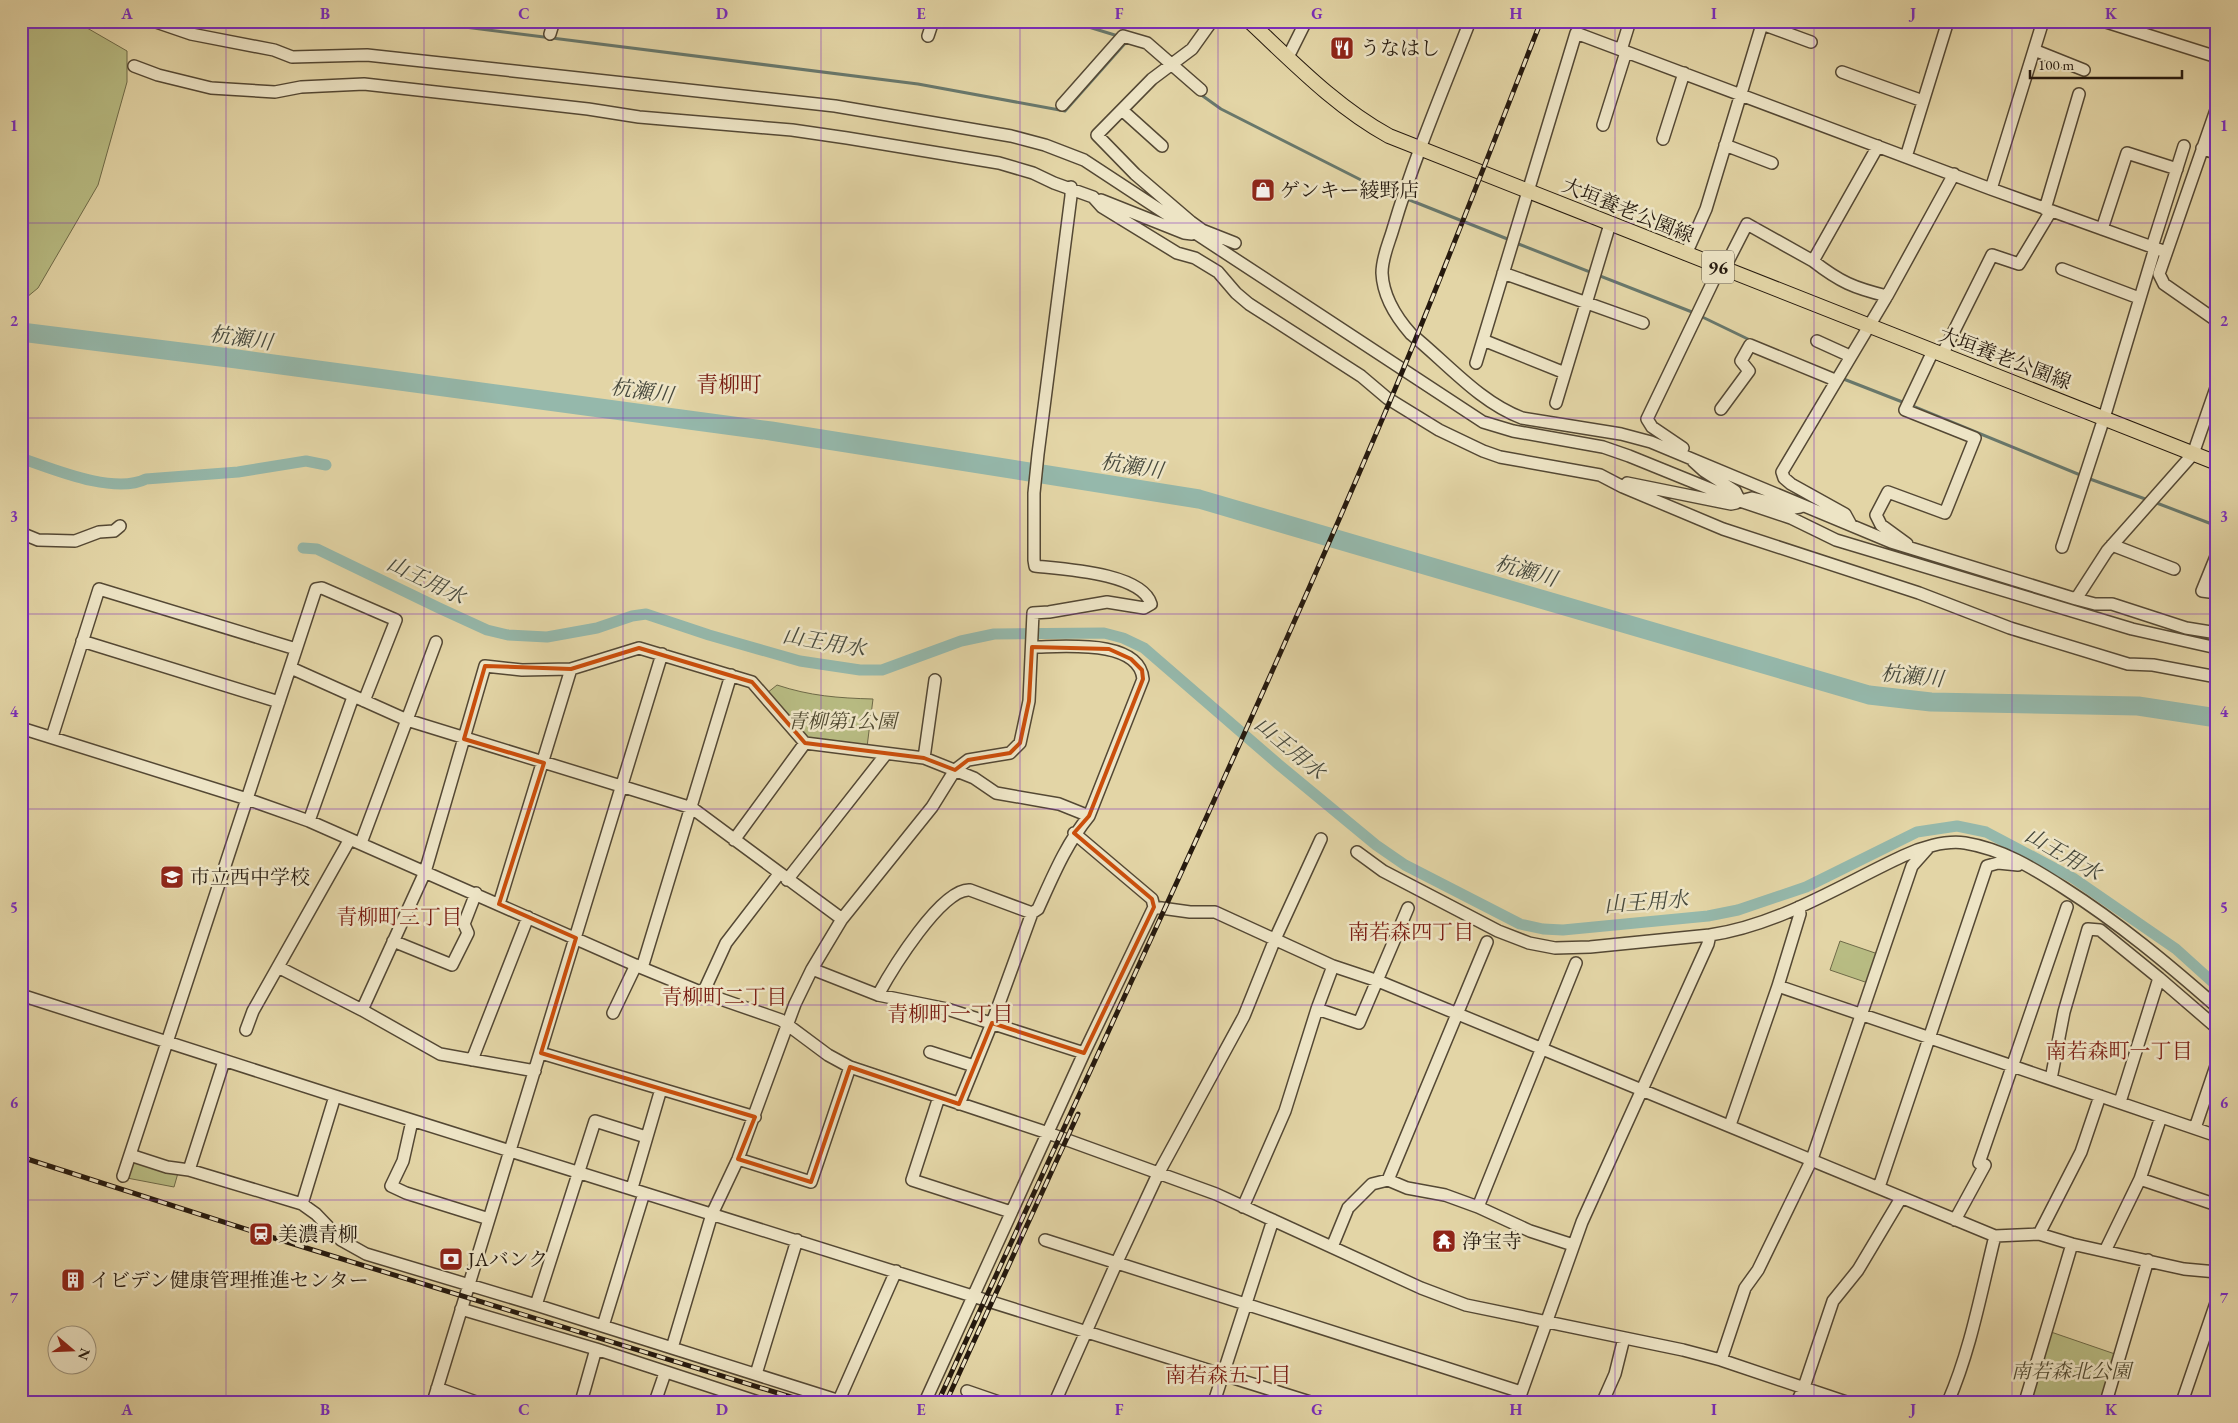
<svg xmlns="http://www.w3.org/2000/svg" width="2238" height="1423" viewBox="0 0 2238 1423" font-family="'EB Garamond','Noto Serif JP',serif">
<rect width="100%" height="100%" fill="#e3d5a6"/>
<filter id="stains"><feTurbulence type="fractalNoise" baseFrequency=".004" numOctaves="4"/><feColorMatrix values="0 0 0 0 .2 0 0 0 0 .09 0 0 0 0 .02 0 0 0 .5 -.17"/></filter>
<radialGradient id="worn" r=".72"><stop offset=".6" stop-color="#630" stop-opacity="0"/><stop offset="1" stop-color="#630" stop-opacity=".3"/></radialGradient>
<path fill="#b8bc83" stroke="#6e6a48" d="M21 21H75L127 51V82L98 185 38 288 21 302Z
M777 685C810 696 838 698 873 699L867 747 806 741 767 693Z
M1840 941 1878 954 1868 983 1830 970Z
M135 1159 178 1173 174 1187 127 1178Z
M2051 1332 2115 1354 2101 1402 2030 1400Z"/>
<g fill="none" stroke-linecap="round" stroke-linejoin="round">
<path stroke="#68786c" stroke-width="3" d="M281 21 295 23 314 21
M417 21 918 84 1065 111 1128 40
M1069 21 1118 36
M1200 94 1221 109 1367 183 1510 240
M1516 243 1692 312 1752 341
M1841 378 1905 403
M1910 405 2090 479 2148 500
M2154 502 2217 526"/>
<path stroke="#95b8ab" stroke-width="11" d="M21 458C53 469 114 495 146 479L238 472 306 461 326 465
M303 548 317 549 439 608 487 630 508 635 547 637 597 628 632 616 646 614 709 635 800 661 860 670H882L961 641 994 634 1104 633 1123 638 1144 648 1278 764 1376 845 1405 865 1520 924 1543 929 1563 930 1708 916 1738 910 1806 887 1917 832 1957 826 1986 832 2073 878 2176 949 2217 986"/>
<path stroke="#95b8ab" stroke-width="19" d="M21 332 237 359 771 431 1199 499 1869 695 1931 702 2138 706 2217 718"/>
<g stroke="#544834" stroke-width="14">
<path id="minor" d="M153 21 191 34 274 50 292 57 367 55 835 106 1011 136 1045 145 1084 160 1483 422 1513 431 1603 447 1629 456 1740 501 1791 518 1836 540 2132 629 2217 648
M1212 21 1192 49 1152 79 1097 135 1135 174 1191 222 1202 230 1235 243
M1470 21C1443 90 1414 158 1393 229 1389 243 1382 257 1382 273 1383 296 1396 317 1411 334 1446 362 1479 402 1522 418L1621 434 1651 442 1891 542 2076 599 2095 604H2112L2186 628 2217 633
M2103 21 2217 57
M2210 21 2217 23
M1762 24 1811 42
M550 34 554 21
M928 36 933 21
M1621 50 1630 21
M2034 50 2084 70
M1288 57 1306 21
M134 66 158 75 211 88 275 92 301 87 364 84 588 109 639 117 792 130 847 138 999 163 1033 173 1054 183 1093 197 1102 207 1177 253 1195 258 1218 272 1236 293 1249 304 1361 376 1387 398 1439 430 1483 451 1500 457 1600 475 1623 487 1723 529 1919 593 2010 628 2128 664 2153 665 2217 677
M1842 72 1923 101
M1062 105 1123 36 1147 43 1201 90
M2217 107 2159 274 2164 284 2217 321
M1122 110 1162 146
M1603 125 1626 52
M1663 139 1684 73
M1725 145 1772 163
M2202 148 2217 154
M1906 157 1948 21
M1991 189 2043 21
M1101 200 1184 233 1192 234
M2045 209 2079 94
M2102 229 2127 153 2177 169
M2152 247 2184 146
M1686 254 1706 209 1763 21
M1813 261C1840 282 1854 288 1887 296
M1724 269 1747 224 1813 261 1878 146
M2062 269 2139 298
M1503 273 1643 323
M1483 340 1565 373
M1817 341 1850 356
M1942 355 1992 255 2019 264 2051 211
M1476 363 1576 33 1991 189 2166 252
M1556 403 1610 224
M1721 409 1749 371 1741 361 1750 345 1835 380
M1683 448 1652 427 1647 419 1720 267
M1693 461 1704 471 1735 491 1740 501 1752 498 1794 508 1800 507
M1627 483 1731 504 1736 503
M1851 525 1845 514 1791 484 1784 478 1782 472 1887 296 1954 174
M21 533 38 540 75 541 99 532 114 531 120 526
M1907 544 1881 525 1876 515 1888 492 1945 513 1975 438 1905 410 1933 351
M2112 545 2174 569
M2062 547 2104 418 2155 248
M2217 554 2202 591 2217 593
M2076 599 2107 551 2193 454 2217 385
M82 641 279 702
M291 668 407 720 692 808 842 919
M21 728 247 799 309 821 642 968 703 993 781 1020 828 1055 850 1067 1048 1133 1216 1194 1421 1288 1466 1305 1683 1350 1721 1360 1846 1402
M52 737 99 589 296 649
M924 758 935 680
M309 821 353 697
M734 840 805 743
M361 843 436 642
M1357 852 1383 871 1498 931 1529 943 1555 948 1590 947 1710 935
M787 880 886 754
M499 904 571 669
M1154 907 1190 912H1215L1333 966 1378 981 1995 1236 2039 1234 2072 1244 2184 1269 2217 1272
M1032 913 1038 909C1053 876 1066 844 1089 816L1143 679C1139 638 1061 647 1032 647
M393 941 452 965 468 933 464 924 476 893
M278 967 362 1010
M642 968 731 675
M812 969 878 995 947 1009 1084 1053
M1778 986 1800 914 1799 907
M703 993 726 943 779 874
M21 995 335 1096 1310 1402
M878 995C891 971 942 887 970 890L1032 913 992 1023 959 1104
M1317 1009 1359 1023 1408 908
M613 1013 636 965
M246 1030 253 1011 350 839
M930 1052 974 1066
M541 1053 755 1117
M472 1060 528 917
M535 1071 440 1054 362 1010 425 872 485 666 522 670 571 669 639 648 752 682 805 743 924 758 974 778 996 793 1059 804 1089 816
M2051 1079 2064 1012 2088 929 2100 930 2159 978 2217 1028
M939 1097 912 1180 1011 1212
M2120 1102 2159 978
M412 1121 403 1161 391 1186 406 1193 489 1219
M1730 1125 1778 986 2217 1136
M2195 1128 2217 1063
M130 1155 167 1167 189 1170 302 1204 316 1214 341 1240 366 1254 536 1305 843 1402
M738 1159 811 1182 850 1067
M189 1170 224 1061
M123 1176 316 589 322 588 396 620 364 701
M2140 1179 2217 1205
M1388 1180 1407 1188 1445 1195 1478 1207 1530 1231 1573 1245
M1879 1187 1987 866 1998 863 2018 865
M632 1188 661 1089
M302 1204 335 1096
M1243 1207 1285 1111 1317 1009 1333 966
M1478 1207 1576 963
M1955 1220 1985 1165 1979 1163 2067 907
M2039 1234 2081 1152 2100 1096
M1045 1240 1521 1392
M1332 1247 1348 1208 1372 1184 1388 1180 1487 942
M2105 1251 2140 1179 2161 1117
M536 1305 595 1121 646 1137
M461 1309 596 1349 758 1402
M603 1326 644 1193
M672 1348 712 1214 738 1159 795 1004 812 969 842 919 932 807 955 770 968 760 1010 753 1020 743 1029 701 1033 613 1049 612 1107 602 1144 608 1151 604C1142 573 1063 569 1035 566L1034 560V493L1038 454 1071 196V187
M1721 1360 1745 1288 1758 1270 1812 1159 1912 866 1928 848
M756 1374 797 1240
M437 1388 476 1402
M967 1391 999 1402
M839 1400 896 1271
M433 1402 662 654
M581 1402 596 1349
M655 1402 665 1373
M925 1402 1084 1053 1154 907 1152 899 1074 833
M1055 1402 1116 1264 1158 1174 1244 1016 1275 939 1321 839
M1214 1402 1273 1220
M1518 1402 1582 1222 1708 944 1710 935C1779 925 1841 885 1903 856 1920 848 1945 840 1965 843 2002 849 2033 868 2064 888 2119 923 2168 964 2217 1007
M1606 1402 1603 1401 1615 1374 1624 1338
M1797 1402 1804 1387 1833 1301 1858 1270 1901 1198
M1948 1402C1971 1349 1981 1292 1995 1236
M2025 1402 2072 1244
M2106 1402 2148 1260
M2182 1402 2217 1300"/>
</g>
<g stroke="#25190e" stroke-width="16">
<path id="major" d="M1249 21C1293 62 1336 107 1389 136L2217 463"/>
</g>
<use href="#minor" stroke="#ede4c5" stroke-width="11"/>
<use href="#major" stroke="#e3d5a6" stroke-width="14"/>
<g stroke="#25190e" stroke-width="5">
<path id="rail" d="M21 1157 261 1234 807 1402
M947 1400 1078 1114
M938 1402C1090 1069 1247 738 1390 401 1443 275 1491 148 1541 21"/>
</g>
<use href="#rail" stroke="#ede4c5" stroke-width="3" stroke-dasharray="9" stroke-linecap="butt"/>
</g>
<path fill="none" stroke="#cb4f0c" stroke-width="4" stroke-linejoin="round" d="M1032 647 1109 649 1131 659 1142 670 1143 679 1089 816 1074 833 1152 899 1154 907 1084 1053 992 1023 959 1104 850 1067 811 1182 738 1159 755 1117 541 1053 576 938 499 904 544 763 464 739 485 666 571 669 639 648 752 682 805 743 924 758 955 770 968 760 1010 753 1020 743 1029 701Z"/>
<path fill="none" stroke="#7b2cbf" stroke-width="1" stroke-opacity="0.55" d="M226 21V1402M424 21V1402M623 21V1402M821 21V1402M1020 21V1402M1218 21V1402M1417 21V1402M1615 21V1402M1814 21V1402M2012 21V1402M21 223H2217M21 418H2217M21 614H2217M21 809H2217M21 1005H2217M21 1200H2217"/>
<defs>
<g id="restaurant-square" transform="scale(1.25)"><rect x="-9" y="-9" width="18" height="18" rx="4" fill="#8f2418" stroke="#ede4c5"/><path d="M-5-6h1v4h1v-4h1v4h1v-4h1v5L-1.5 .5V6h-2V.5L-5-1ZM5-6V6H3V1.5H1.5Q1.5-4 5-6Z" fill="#fff"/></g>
<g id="shop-square" transform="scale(1.25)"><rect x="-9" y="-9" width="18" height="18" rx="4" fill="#8f2418" stroke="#ede4c5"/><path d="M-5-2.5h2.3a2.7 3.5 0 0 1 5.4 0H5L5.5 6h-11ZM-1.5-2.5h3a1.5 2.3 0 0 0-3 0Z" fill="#fff"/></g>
<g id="school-square" transform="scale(1.25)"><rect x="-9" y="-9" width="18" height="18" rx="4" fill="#8f2418" stroke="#ede4c5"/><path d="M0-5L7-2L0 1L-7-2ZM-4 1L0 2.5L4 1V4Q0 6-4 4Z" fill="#fff"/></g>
<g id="station-square" transform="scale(1.25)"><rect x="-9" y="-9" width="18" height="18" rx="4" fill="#8f2418" stroke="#ede4c5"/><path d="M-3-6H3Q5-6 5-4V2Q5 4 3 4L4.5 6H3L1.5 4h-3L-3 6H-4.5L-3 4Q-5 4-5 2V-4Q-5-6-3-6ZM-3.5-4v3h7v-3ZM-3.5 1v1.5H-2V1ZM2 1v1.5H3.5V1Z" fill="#fff"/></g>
<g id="temple-square" transform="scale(1.25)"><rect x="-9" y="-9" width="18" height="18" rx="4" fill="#8f2418" stroke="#ede4c5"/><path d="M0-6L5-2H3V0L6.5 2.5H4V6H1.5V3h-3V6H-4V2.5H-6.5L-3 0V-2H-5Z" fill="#fff"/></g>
<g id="bank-square" transform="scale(1.25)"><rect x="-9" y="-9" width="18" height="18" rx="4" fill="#8f2418" stroke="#ede4c5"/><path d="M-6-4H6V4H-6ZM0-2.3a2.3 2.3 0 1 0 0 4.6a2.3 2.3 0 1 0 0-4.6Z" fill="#fff"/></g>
<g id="building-square" transform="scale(1.25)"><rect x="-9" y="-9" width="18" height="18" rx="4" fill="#8f2418" stroke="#ede4c5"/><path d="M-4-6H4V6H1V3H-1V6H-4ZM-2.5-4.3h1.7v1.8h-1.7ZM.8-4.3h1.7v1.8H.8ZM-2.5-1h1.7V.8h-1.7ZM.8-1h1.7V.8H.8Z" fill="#fff"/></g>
</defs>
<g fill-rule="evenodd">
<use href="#restaurant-square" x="1342" y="48"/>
<use href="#shop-square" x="1263" y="190"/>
<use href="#school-square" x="172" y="877"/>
<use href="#station-square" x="261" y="1234"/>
<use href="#temple-square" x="1444" y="1241"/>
<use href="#bank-square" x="451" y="1259"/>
<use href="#building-square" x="73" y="1280"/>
</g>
<g text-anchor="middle" stroke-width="5" stroke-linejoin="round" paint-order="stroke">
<rect fill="#ede4c5" stroke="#615645" stroke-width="1" x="1702" y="250.5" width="32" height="33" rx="4"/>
<g font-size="19" font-weight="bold" fill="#25190e">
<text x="1718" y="274">96</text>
</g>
<g font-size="20" fill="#25190e" stroke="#ede4c5" text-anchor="start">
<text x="1360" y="55">うなはし</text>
<text x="1280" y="197">ゲンキー綾野店</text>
<text x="190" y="884">市立西中学校</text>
<text x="278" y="1241">美濃青柳</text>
<text x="1462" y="1248">浄宝寺</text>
<text x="468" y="1266">JAバンク</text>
<text x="90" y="1287">イビデン健康管理推進センター</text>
</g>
<g font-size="20" fill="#25190e" stroke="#ede4c5">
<text transform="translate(1628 210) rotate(22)" y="7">大垣養老公園線</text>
<text transform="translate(2005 358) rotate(21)" y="7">大垣養老公園線</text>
</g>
<g font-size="20" font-style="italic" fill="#514a31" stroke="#ede4c5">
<text x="842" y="728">青柳第1公園</text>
<text x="2071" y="1378">南若森北公園</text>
</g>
<g font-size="21" font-style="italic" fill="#47493d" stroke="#ede4c5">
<text transform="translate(241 338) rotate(8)" y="7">杭瀬川</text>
<text transform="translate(642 391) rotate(8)" y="7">杭瀬川</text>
<text transform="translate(1132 466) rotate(9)" y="7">杭瀬川</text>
<text transform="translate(1526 571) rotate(16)" y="7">杭瀬川</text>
<text transform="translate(426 580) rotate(26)" y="7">山王用水</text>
<text transform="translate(824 642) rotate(10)" y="7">山王用水</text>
<text transform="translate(1912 676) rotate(6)" y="7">杭瀬川</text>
<text transform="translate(1290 748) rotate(40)" y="7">山王用水</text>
<text transform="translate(2063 854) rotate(30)" y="7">山王用水</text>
<text transform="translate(1646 902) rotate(-4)" y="7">山王用水</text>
</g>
<g font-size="21" fill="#7a1f14" stroke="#ede4c5">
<text x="399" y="924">青柳町三丁目</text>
<text x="1411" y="939">南若森四丁目</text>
<text x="724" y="1004">青柳町二丁目</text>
<text x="950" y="1021">青柳町一丁目</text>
<text x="2119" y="1058">南若森町一丁目</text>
<text x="1228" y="1382">南若森五丁目</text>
</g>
<g font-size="22" fill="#7a1f14" stroke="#ede4c5">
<text x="729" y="392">青柳町</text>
</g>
</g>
<rect width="2238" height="1423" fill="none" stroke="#e3d5a6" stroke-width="55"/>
<g transform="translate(72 1350) rotate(109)"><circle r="24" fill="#ede4c5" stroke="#9d937c"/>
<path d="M0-4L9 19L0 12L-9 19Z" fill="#8f2418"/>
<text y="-8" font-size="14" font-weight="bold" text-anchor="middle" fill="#25190e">N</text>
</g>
<path d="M2030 70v8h152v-8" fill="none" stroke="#25190e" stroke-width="2.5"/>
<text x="2038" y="70" font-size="15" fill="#25190e" stroke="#ede4c5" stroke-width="4" paint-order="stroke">100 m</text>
<rect x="28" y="28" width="2182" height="1368" fill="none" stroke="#7b2cbf" stroke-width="2"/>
<g font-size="16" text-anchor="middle" font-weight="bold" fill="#7b2cbf">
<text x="127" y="19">A</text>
<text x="325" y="19">B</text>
<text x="524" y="19">C</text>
<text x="722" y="19">D</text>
<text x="921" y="19">E</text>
<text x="1119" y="19">F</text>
<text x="1317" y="19">G</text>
<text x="1516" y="19">H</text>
<text x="1714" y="19">I</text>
<text x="1913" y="19">J</text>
<text x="2111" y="19">K</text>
<text x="14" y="131">1</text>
<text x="2224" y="131">1</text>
<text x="14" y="326">2</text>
<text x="2224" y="326">2</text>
<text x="14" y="522">3</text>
<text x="2224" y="522">3</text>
<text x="14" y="717">4</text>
<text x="2224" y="717">4</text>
<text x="14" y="913">5</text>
<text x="2224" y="913">5</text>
<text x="14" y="1108">6</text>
<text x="2224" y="1108">6</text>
<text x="14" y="1303">7</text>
<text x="2224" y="1303">7</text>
<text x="127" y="1415">A</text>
<text x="325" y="1415">B</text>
<text x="524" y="1415">C</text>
<text x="722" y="1415">D</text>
<text x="921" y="1415">E</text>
<text x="1119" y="1415">F</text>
<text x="1317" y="1415">G</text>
<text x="1516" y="1415">H</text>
<text x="1714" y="1415">I</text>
<text x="1913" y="1415">J</text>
<text x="2111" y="1415">K</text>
</g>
<rect width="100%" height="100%" filter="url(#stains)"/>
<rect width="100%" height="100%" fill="url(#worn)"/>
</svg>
